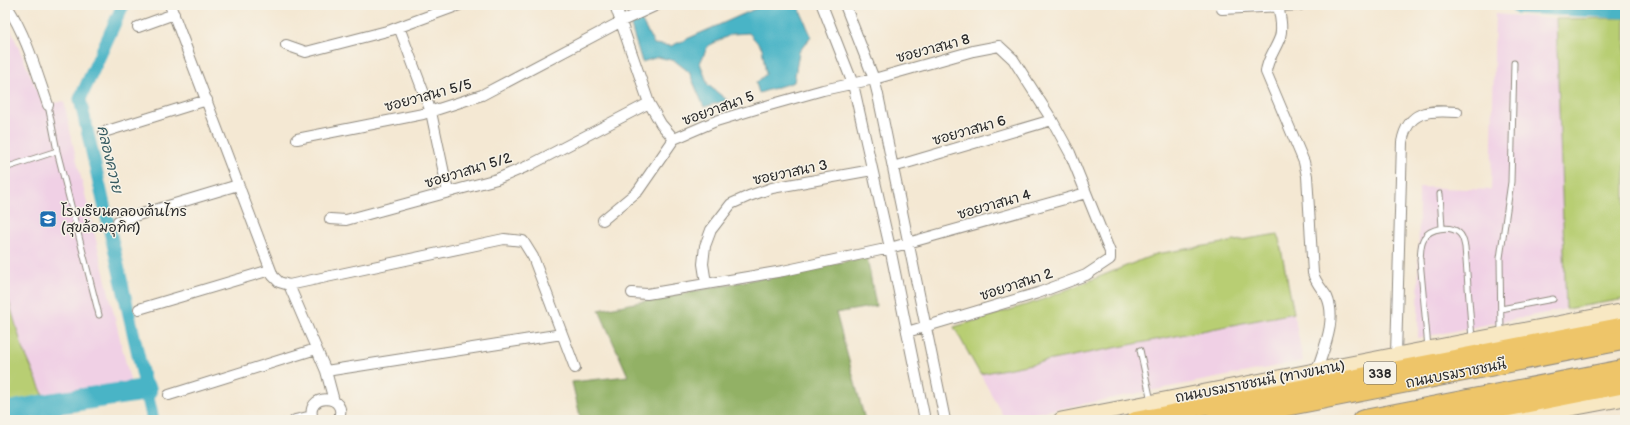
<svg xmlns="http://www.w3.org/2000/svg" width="1630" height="425" viewBox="0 0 1630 425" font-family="'Balsamiq Sans','Playpen Sans Thai',sans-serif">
<rect width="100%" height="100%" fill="#f7f3e8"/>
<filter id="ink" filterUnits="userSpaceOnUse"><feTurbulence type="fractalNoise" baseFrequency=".025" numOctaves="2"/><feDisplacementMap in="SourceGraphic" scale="8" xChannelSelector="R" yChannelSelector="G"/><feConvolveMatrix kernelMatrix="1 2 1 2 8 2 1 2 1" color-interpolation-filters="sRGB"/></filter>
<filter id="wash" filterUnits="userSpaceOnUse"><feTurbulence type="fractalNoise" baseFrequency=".012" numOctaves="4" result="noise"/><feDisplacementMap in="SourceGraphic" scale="16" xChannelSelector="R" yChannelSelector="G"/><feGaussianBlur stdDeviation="0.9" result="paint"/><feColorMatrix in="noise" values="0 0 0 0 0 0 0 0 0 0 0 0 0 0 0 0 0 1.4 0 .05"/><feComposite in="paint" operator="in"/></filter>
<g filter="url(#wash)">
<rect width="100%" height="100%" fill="#f4e8d3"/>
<path fill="#f0d0e5" d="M1495 14 1556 19 1566 309 1418 338 1419 187 1491 190Z
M7 21 44 106 64 101 74 149 131 384 45 399 22 346 5 288V22Z
M1294 313 1303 361 1005 419 980 374Z"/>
<path fill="#b8ce73" stroke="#727c4f" d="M1625 18V299L1566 309 1556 19Z
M1278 234 1294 313 980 374 954 327 1039 301 1156 254Z
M5 288 22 346 45 399 5 406Z"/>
<path fill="#92b165" stroke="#5e6e48" d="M867 257 876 306 836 313 865 420H581L572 382 628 376 599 310Z"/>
<path fill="#49b4c6" stroke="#3a7078" d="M764 5H798L811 36 799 52 794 82 759 93 756 83 766 74 762 48 749 33 732 34 708 46 700 63 708 85 727 100 704 107 689 72 675 61 658 57 642 62 630 23 641 20 654 44 671 46Z"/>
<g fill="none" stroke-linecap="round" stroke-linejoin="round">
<path stroke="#49b4c6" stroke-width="13" d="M123 5 80 99 153 420
M1516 5 1517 7 1531 8 1625 12"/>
<path stroke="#49b4c6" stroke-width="22" d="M5 413 50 404 146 390"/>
</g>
</g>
<g filter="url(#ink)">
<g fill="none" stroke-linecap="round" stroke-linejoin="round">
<g stroke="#908a7f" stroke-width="7">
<path id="lane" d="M48 105 57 151 99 315
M5 168 57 151
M1440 194 1442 228
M1501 309 1553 299
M1501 334 1500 258 1511 182 1514 63
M1428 348 1420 260C1421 252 1420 244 1424 238 1430 228 1450 225 1459 233 1463 236 1464 242 1465 247L1472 339
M1140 350 1151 401"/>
</g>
<g stroke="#908a7f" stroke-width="12">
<path id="street" d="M170 5 273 276 279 282 289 285 326 371 334 401
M615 5 649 103 661 124 674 139
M822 5 853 84 890 248 925 420
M845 5 874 79 878 95 945 420
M1278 6C1280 15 1283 27 1280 37 1276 49 1267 59 1266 72L1304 162 1307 176 1313 273C1315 282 1322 289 1327 297 1337 320 1324 348 1317 370
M5 7 7 6C27 37 36 71 48 105
M1222 9 1300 5
M138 27 174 14
M399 27 431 112 448 192
M286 45 306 52 391 30 459 5
M104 132 207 100
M297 139 423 114 482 95 622 21 657 5
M893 167 1052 120
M330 219 346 220 497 179 530 165 649 103
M603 220 638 191 674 139 716 121 759 108 823 90 874 79 973 51 999 46 1013 59 1052 120 1070 153 1110 252V259L1086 275 1038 293 907 332
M118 221 238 185
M706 283 703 264 705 246 711 230 731 204 749 196 772 188 872 170
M289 285 504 239 523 241 533 257 575 368
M632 293 647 294 783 271 890 248 1086 193
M139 309 270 270
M1396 355 1402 142C1408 110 1429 110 1457 112
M326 371 562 334
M169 395 316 349
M295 420 312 416
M313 420C303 391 351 394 338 420"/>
</g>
<g stroke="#908a7f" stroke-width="17">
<path id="secondary" d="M1061 420 1625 311
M1507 420 1625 398"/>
</g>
<g stroke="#908a7f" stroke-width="18">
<path id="primary" d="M1135 420 1625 325
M1448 420 1625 385"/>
</g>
<g stroke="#908a7f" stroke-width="21">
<path id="highway" d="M1215 420 1625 340
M1362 420 1625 369"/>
</g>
<use href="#lane" stroke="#fff" stroke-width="5"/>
<use href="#street" stroke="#fff" stroke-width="10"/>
<use href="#secondary" stroke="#f8e8c3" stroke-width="15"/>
<use href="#primary" stroke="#eec569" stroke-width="16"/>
<use href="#highway" stroke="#eec569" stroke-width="19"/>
</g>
</g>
<defs>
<g id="school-square" transform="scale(0.9)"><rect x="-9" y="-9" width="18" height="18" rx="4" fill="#1f6fb2" stroke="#f7f3e8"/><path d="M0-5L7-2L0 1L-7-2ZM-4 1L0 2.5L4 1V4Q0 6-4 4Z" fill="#fff"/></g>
</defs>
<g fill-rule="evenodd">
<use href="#school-square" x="48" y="219"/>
</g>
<g text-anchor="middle" stroke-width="3" stroke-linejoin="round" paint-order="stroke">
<rect fill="#f7f3e8" stroke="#686764" stroke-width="1" x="1364" y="362" width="32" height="22" rx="3"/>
<g font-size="13" font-weight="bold" fill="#2b2b2b">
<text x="1380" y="378">338</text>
</g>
<g font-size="14" fill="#2b2b2b" stroke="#f7f3e8">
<text transform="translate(933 48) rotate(-15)" y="5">ซอยวาสนา 8</text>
<text transform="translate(428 95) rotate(-15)" y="5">ซอยวาสนา 5/5</text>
<text transform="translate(718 108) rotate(-20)" y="5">ซอยวาสนา 5</text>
<text transform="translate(969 130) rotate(-16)" y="5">ซอยวาสนา 6</text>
<text transform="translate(468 170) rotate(-17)" y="5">ซอยวาสนา 5/2</text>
<text transform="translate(790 172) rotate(-12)" y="5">ซอยวาสนา 3</text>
<text transform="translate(994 204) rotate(-16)" y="5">ซอยวาสนา 4</text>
<text transform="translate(1016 284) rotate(-18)" y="5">ซอยวาสนา 2</text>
<text transform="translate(1456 373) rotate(-11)" y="5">ถนนบรมราชชนนี</text>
<text transform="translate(1260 381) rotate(-11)" y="5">ถนนบรมราชชนนี (ทางขนาน)</text>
</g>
<g font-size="14" fill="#2b2b2b" stroke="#f7f3e8" text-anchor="start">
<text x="61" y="216">โรงเรียนคลองต้นไทร<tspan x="61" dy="16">(สุขล้อมอุทิศ)</tspan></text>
</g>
<g font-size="15" font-style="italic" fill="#365b61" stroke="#f7f3e8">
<text transform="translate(110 159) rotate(77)" y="5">คลองควาย</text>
</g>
</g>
<rect width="1630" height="425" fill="none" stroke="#f7f3e8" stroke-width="20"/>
</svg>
